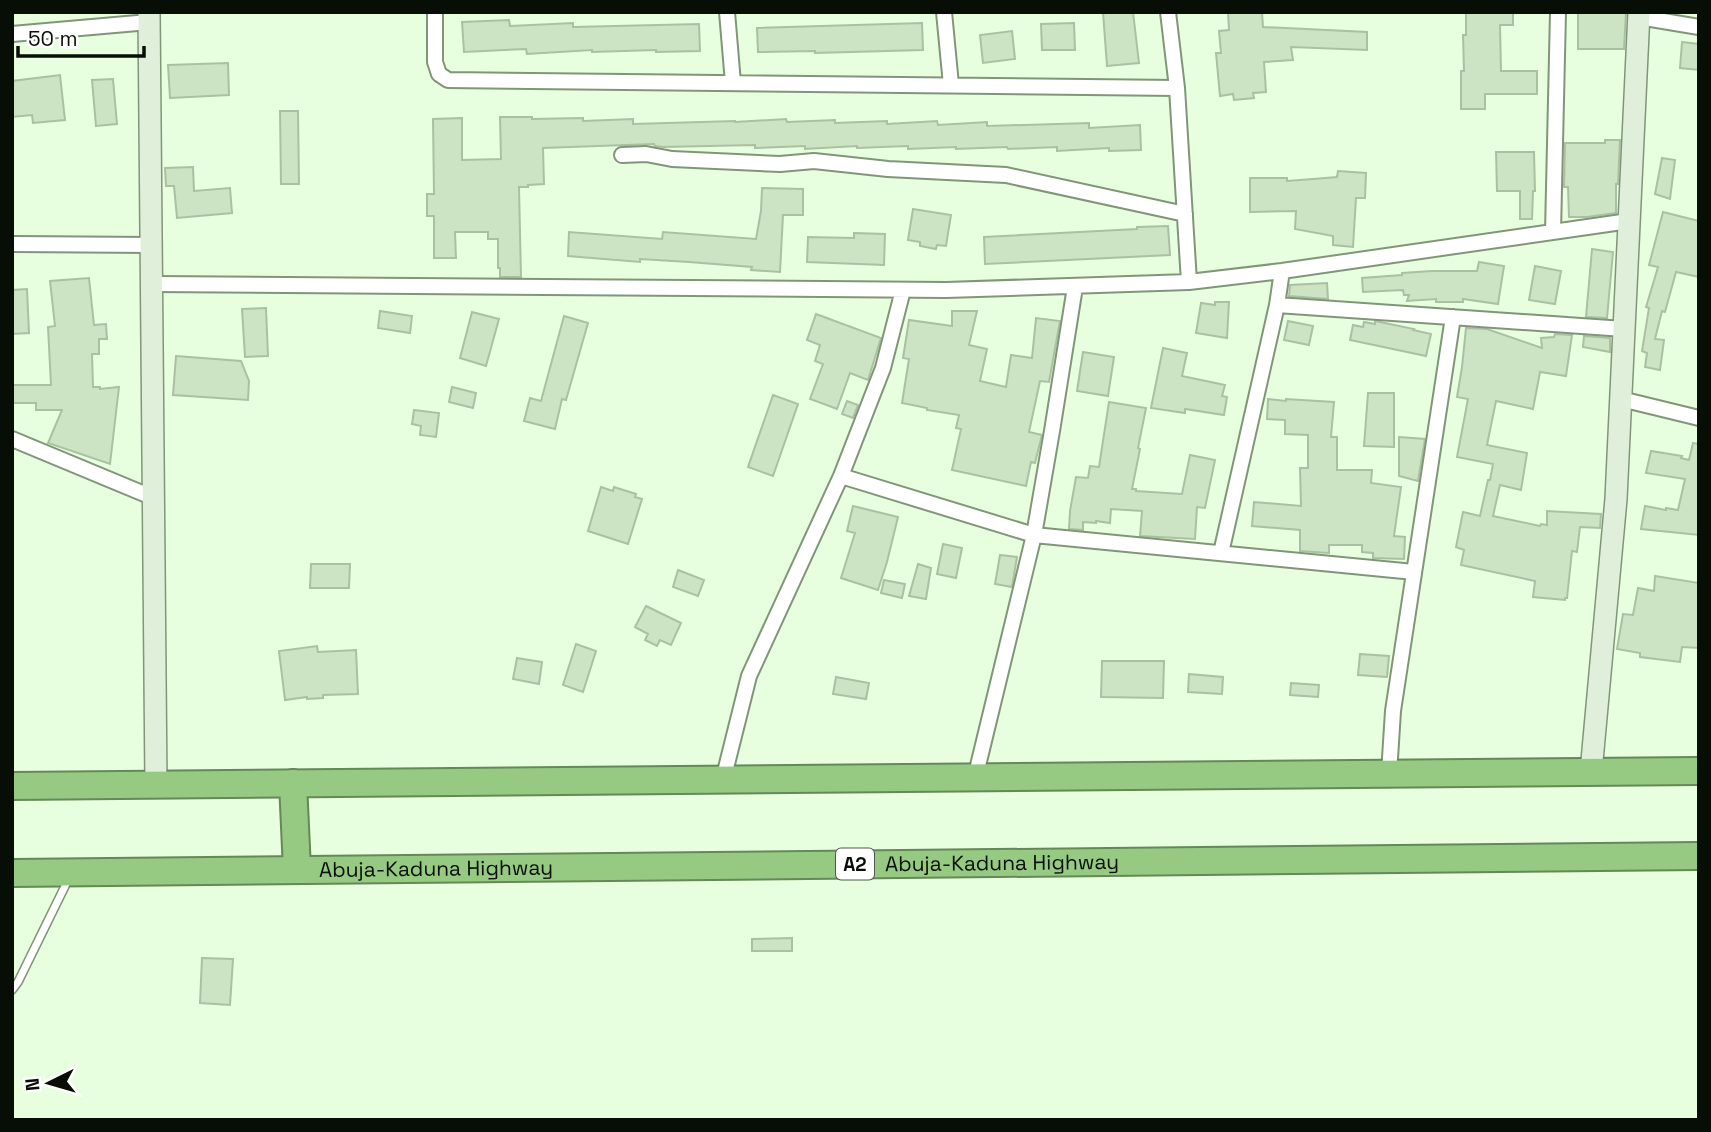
<svg xmlns="http://www.w3.org/2000/svg" width="1711" height="1132" viewBox="0 0 1711 1132" font-family="'Space Grotesk',sans-serif">
<rect width="100%" height="100%" fill="#e7fedf"/>
<path fill="#cce3c4" stroke="#aac0a2" stroke-width="2" d="M1103 12H1133L1139 63 1107 66Z
M1228 12H1262L1263 27 1367 32V50L1291 47 1293 60 1264 62 1266 92 1253 93 1254 98 1234 100 1233 94 1220 96 1216 53H1221L1219 31 1229 30Z
M1466 12H1513V25H1500L1501 71H1537V94H1485V109H1461V71H1464L1463 35H1466Z
M1578 12H1626L1624 49H1578Z
M509 20 510 26 573 23V27L699 24 700 51 656 52V50L592 52V50L527 54 526 49 464 52 462 22Z
M922 23 923 50 815 53V51L758 52 757 28Z
M1074 23 1075 50H1042L1041 24Z
M1012 31 1015 59 983 63 980 35Z
M1682 42 1699 44V70L1680 68Z
M228 63 229 95 170 98 168 65Z
M60 75 65 120 33 123 32 115 12 117V81Z
M113 79 117 124 96 126 92 80Z
M280 111H298L299 184H281Z
M500 117H532V119L583 118V121L633 119V124L735 121V122L786 119 787 122 835 120V123L887 121V124L937 121 938 125 987 122V126L1089 123V128L1140 125 1141 150 1109 151V148L1057 151V147L1008 149 1007 147 956 149V147L908 149V146L857 148V146L805 149V146L755 148V145L663 147 655 146 654 144 543 148 544 184 528 185V187H519L521 277H500V268H498V239H488V232H455L456 258H434V216H427V194H434L433 119 462 118V160L501 159Z
M1605 140H1620L1618 184H1616V213L1587 217H1569L1568 187H1564L1565 143H1605Z
M1496 152H1534L1535 191H1533L1532 219H1520V191H1497Z
M1662 158 1675 160 1670 199 1655 194Z
M193 167 194 191 230 188 232 213 177 218 174 186H166L165 168Z
M1338 171 1366 173 1365 198H1356L1353 247 1333 245V236L1295 229 1296 211 1250 212V178H1287V181L1313 179 1337 177Z
M762 188 803 189V215H783L780 272 751 270 752 267 689 262 640 259V262L568 256 569 232 662 239 663 232 756 239 761 211Z
M913 209 951 215 946 246 937 245 936 249 920 246V242L908 240Z
M1663 212 1699 221V277L1676 272 1665 312 1662 311 1655 339 1664 340 1660 370 1645 367 1647 353 1642 351 1649 308 1646 307 1658 267 1649 265Z
M1168 226 1170 255 985 264 984 237 1137 229V227Z
M854 233 885 234 884 265 807 262 808 237 854 238Z
M1592 249 1613 252 1607 318 1586 317Z
M1479 262 1504 266 1498 304 1463 299V302H1436V299L1407 301 1409 295H1404L1403 290 1363 292 1362 278 1402 275V273L1432 271H1477Z
M1535 266 1561 271 1555 304 1529 300Z
M89 278 94 325 106 324 107 339H99V354H92L93 387H100V389L119 387 110 464 48 443 62 410H36V403H12V385H51L48 327 55 326 50 281Z
M1327 283 1328 299 1289 296 1290 285Z
M27 289 29 333 12 334V290Z
M1215 302H1229L1227 338 1196 333 1201 303 1215 305Z
M266 308 268 356 245 357 242 309Z
M380 311 412 316 410 333 378 328Z
M952 311H977L969 345 987 349 980 381 1006 387 1011 355 1032 358 1036 318 1060 321 1049 382 1040 381 1029 432 1042 435 1035 463 1031 462 1026 486 952 470 961 429 956 428 959 415 927 410V408L902 403 909 359 903 358 909 320 952 326Z
M472 312 499 319 486 366 460 358Z
M816 314 881 338 868 380 850 373 837 409 810 399 823 364 815 361 820 345 807 340Z
M564 316 588 323 566 400 562 399 555 429 524 421 530 398 541 401Z
M1288 321 1313 326 1309 345 1284 340Z
M1375 321 1414 329 1413 330 1431 334 1426 356 1350 340 1353 325 1363 327 1364 322 1375 324Z
M1466 328 1487 329 1542 348 1541 338 1554 337 1555 334 1572 335 1566 376 1540 372 1533 409 1496 401 1487 445 1527 453 1521 490 1500 485 1493 516 1540 526 1541 524 1547 525V511L1601 514 1600 528 1580 527 1577 552 1572 551 1567 598H1565V600L1533 597 1535 581 1461 565 1464 550 1456 547 1463 512 1480 516 1488 480H1490L1493 464 1457 457 1468 399 1457 397 1462 367Z
M1584 336 1610 338V352L1583 347Z
M1163 348 1187 353 1182 376 1225 385 1222 396 1227 397 1224 415 1185 409V413L1151 408Z
M1083 352 1114 357 1108 396 1077 391Z
M176 356 241 361 249 381 248 400 173 395Z
M452 387 476 393 473 408 449 402Z
M1368 393H1394V447L1364 446Z
M773 395 798 404 773 476 748 467Z
M1268 399 1286 401V399L1334 402 1331 437H1337V470H1372L1371 483 1401 487 1394 536 1405 537 1404 559 1373 558V553L1362 552V545H1329V553L1300 551V530L1252 526 1254 502 1301 506 1300 468H1308V435L1285 434V420L1267 419Z
M847 401 858 405 853 418 842 414Z
M1109 402 1146 408 1138 448 1140 449 1132 489H1136V491L1182 494 1190 455 1215 460 1205 508 1197 507 1195 539 1140 536 1142 511 1111 509 1110 523 1096 521V523L1083 522V530L1069 529 1070 511 1076 477 1088 478 1090 466 1099 467Z
M414 410 439 413 436 437 420 435 421 426 412 424Z
M1399 437 1425 439 1418 481 1399 476Z
M1693 443 1699 444V535L1641 529 1645 506 1666 510V508L1678 510 1685 479 1646 473 1651 451 1682 456 1681 458 1689 460Z
M601 487 613 491 614 487 636 494 635 497 642 499 628 544 588 531Z
M853 506 898 517 887 562 878 590 841 578 855 533 847 531Z
M943 544 962 548 956 578 937 574Z
M1000 555 1017 557 1012 587 995 584Z
M311 564H350L349 588H310Z
M918 564 931 568 926 599 909 596Z
M678 570 704 580 698 596 673 587Z
M1655 576 1699 583V648L1682 647 1680 662 1640 657V653L1617 649 1623 614 1633 615 1638 588 1654 591Z
M884 580 905 584 902 598 881 593Z
M646 606 681 623 671 645 660 640 657 646 645 640 648 634 635 627Z
M576 644 596 651 583 692 563 685Z
M317 646 318 652 356 650 358 694 323 695V698L307 699V697L285 700 279 651Z
M1360 654 1389 656 1387 677 1358 675Z
M517 658 542 662 539 684 513 679Z
M1102 661H1164L1163 698 1101 697Z
M1189 674 1223 677 1222 694 1188 692Z
M836 677 869 683 866 699 833 694Z
M1291 683 1319 685 1318 697 1290 695Z
M792 938V951H752V939Z
M202 958 233 959 230 1005 200 1003Z"/>
<g fill="none" stroke-linecap="round" stroke-linejoin="round">
<g stroke="#819679" stroke-width="10">
<path id="lane" d="M12 990 18 982 69 878"/>
</g>
<g stroke="#819679" stroke-width="18">
<path id="street" d="M435 12V62L439 74 448 80 1177 88
M727 12 733 83
M944 12 951 85
M1168 12 1177 88 1189 282
M1639 17 1699 27
M12 34 149 22
M622 155 646 154 672 159 780 164 814 161 888 169 1006 175 1185 214
M1553 232 1558 12
M12 244 152 245
M153 284 946 290 1189 282 1282 271 1629 221
M1277 305 1624 329
M1621 399 1699 418
M12 439 154 498
M841 476 1034 535 1414 572
M1221 553 1277 305 1282 271
M1389 774 1393 711 1453 317
M975 778 1034 535 1052 431 1075 287
M723 780 749 676 841 476 883 368 903 290"/>
</g>
<g stroke="#819679" stroke-width="24">
<path id="secondary" d="M149 12 156 785
M1591 772 1616 499 1639 12"/>
</g>
<g stroke="#648857" stroke-width="30">
<g id="highway">
<path d="M293 783 297 870"/>
<path d="M12 786 1699 771"/>
<path id="s1" d="M12 873 1699 856"/>
</g>
</g>
<use href="#lane" stroke="#fff" stroke-width="7"/>
<use href="#street" stroke="#fff" stroke-width="14"/>
<use href="#secondary" stroke="#e0efda" stroke-width="21"/>
<use href="#highway" stroke="#96ca83" stroke-width="26"/>
</g>
<g text-anchor="middle" stroke-width="5" stroke-linejoin="round" paint-order="stroke">
<rect fill="#fff" stroke="#515650" stroke-width="2" x="836" y="848.5" width="38" height="31" rx="5"/>
<g font-size="19" font-weight="bold" fill="#070e05">
<text x="855" y="871">A2</text>
</g>
<g font-size="21" fill="#070e05" stroke="#fff">
<text dy="7" stroke="none"><textPath href="#s1" startOffset="990">Abuja-Kaduna Highway</textPath></text>
<text dy="7" stroke="none"><textPath href="#s1" startOffset="424">Abuja-Kaduna Highway</textPath></text>
</g>
</g>
<rect width="1711" height="1132" fill="none" stroke="#070e05" stroke-width="28"/>
<g transform="translate(49 1083) rotate(265)" stroke="#ffffff" stroke-width="5" paint-order="stroke">
<path d="M0-5L12 26L0 18L-12 26Z" fill="#070e05"/>
<text y="-10" font-size="19" font-weight="bold" text-anchor="middle" fill="#070e05">N</text>
</g>
<path d="M18 46v10h126v-10" fill="none" stroke="#070e05" stroke-width="3.5"/>
<text x="28" y="46" font-size="21" fill="#070e05" stroke="#ffffff" stroke-width="5" paint-order="stroke">50 m</text>
</svg>
